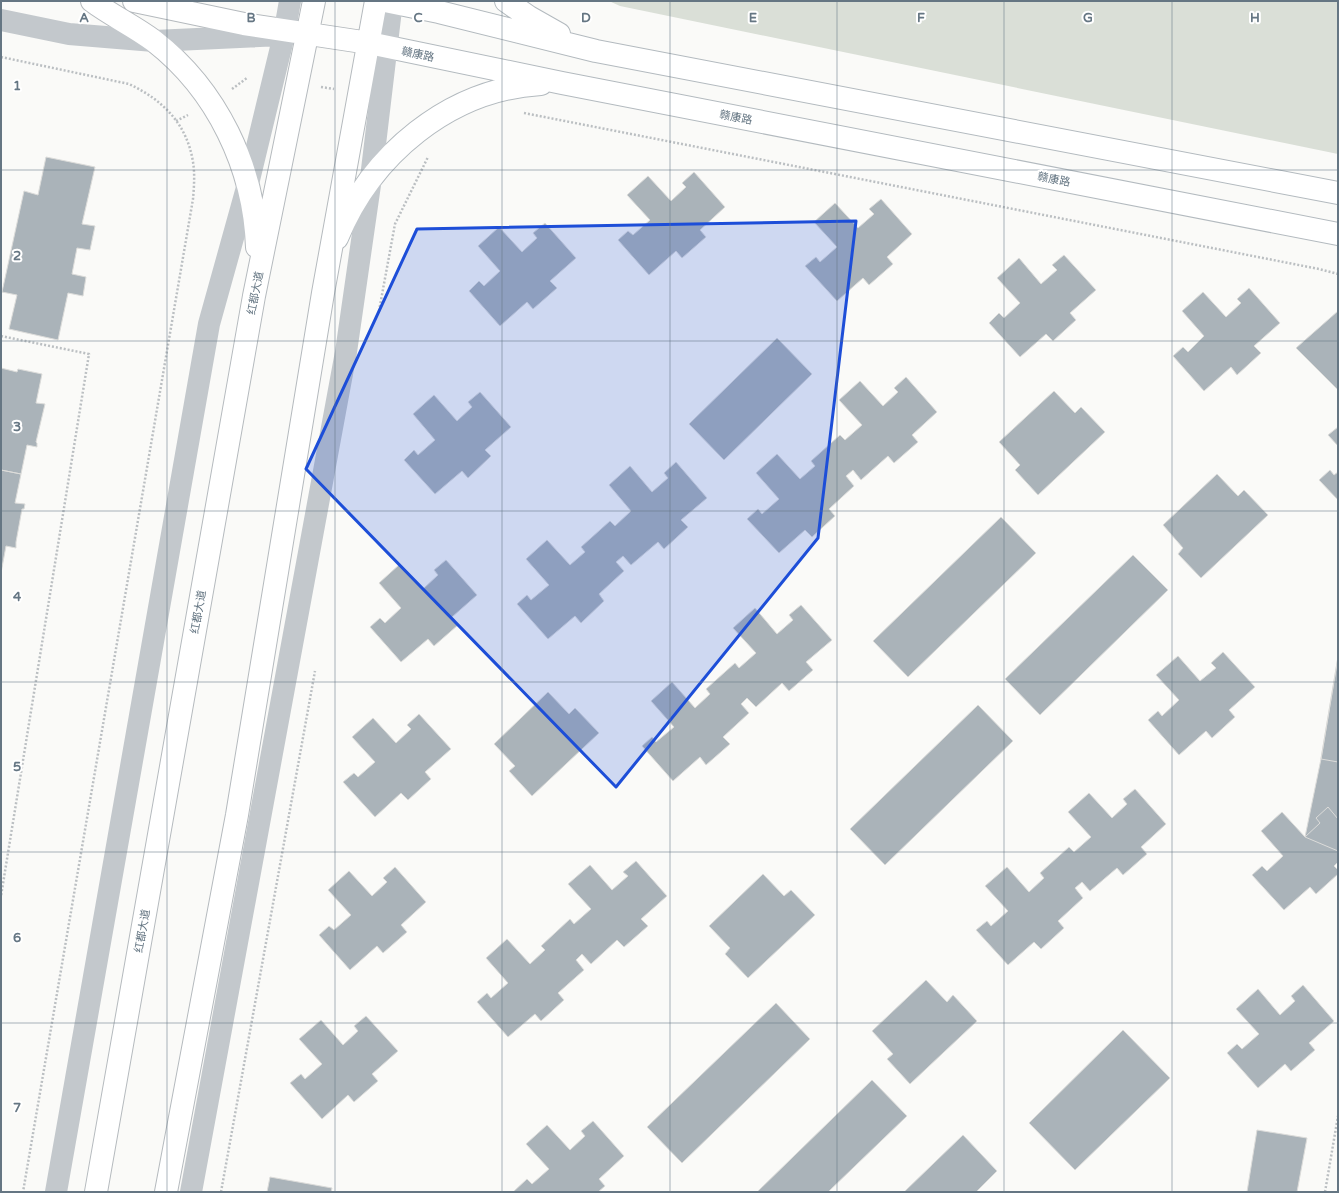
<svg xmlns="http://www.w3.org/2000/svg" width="1339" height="1193" viewBox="0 0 1339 1193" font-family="'Varela Round','Noto Sans SC',sans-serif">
<rect width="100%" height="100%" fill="#fafaf8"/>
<path fill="#dadfd7" d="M609 1H1338V154L620 6Z"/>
<path fill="#aab3b9" stroke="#dcdcda" d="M46 157 95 167 82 224 95 226 90 250 77 248 72 274 86 277 83 296 68 293 58 340 9 329 17 295 2 292 24 191 38 195Z
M694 172 725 207 700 230 706 237 682 258 676 251 649 275 618 240 628 231 633 235 650 220 627 195 648 176 671 201 686 187 682 183Z
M881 199 912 234 887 257 893 264 869 285 863 278 837 301 805 266 816 257 820 262 837 247 814 222 835 203 858 228 874 214 869 209Z
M545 223 576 258 550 281 557 288 533 309 527 302 500 326 469 291 479 281 484 286 500 271 478 246 499 227 522 252 537 238 533 233Z
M1064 255 1096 290 1070 313 1076 320 1053 341 1046 334 1020 357 989 323 999 313 1004 318 1020 303 997 278 1019 258 1041 284 1057 270 1052 265Z
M1249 288 1280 323 1254 346 1261 353 1237 375 1231 367 1204 391 1173 356 1183 347 1188 352 1204 336 1182 311 1203 292 1226 317 1241 303 1237 299Z
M1338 311V390L1296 348Z
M777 338 812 374 724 460 689 424Z
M1 368 17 372 18 369 42 374 36 403 45 404 36 442 37 443V447L27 445 21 474 1 470Z
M906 377 937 412 912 435 918 442 894 463 888 456 861 480 853 470 846 476 854 486 829 509 835 516 812 537 805 530 779 553 747 519 758 509 762 514 779 499 756 473 777 454 800 479 815 466 811 461 840 435 845 440 862 425 839 400 860 381 883 406 898 392 894 388Z
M1054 391 1075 413 1081 407 1105 432 1038 495 1015 470 1020 465 999 442Z
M480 392 511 427 485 450 491 456 468 478 462 471 435 494 404 460 414 450 418 455 435 440 413 414 434 395 457 421 472 407 468 402Z
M1338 427V446L1328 435Z
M676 462 707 498 681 520 688 527 664 549 658 542 631 565 623 556 616 562 624 571 599 594 604 601 581 623 575 616 548 639 517 604 527 595 531 600 549 585 526 559 547 540 570 565 585 552 581 547 610 521 615 526 631 511 609 485 630 466 652 492 668 478 664 473Z
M1 470 21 474 15 503 25 504 24 509H22L16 542V548L6 546 1 573Z
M1330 470 1334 475 1338 472V500L1319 480Z
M1217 474 1238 496 1244 490 1268 515 1201 578 1178 554 1183 548 1163 525Z
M1001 517 1036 553 908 677 873 641Z
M1133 555 1168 590 1040 715 1005 679Z
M446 560 477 595 452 617 458 625 434 646 428 639 401 662 370 627 380 618 385 623 401 608 379 583 400 564 423 589 438 575 434 570Z
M801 605 832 640 806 662 813 670 789 691 782 683 756 707 747 698 741 704 749 713 723 737 730 744 706 765 700 757 673 781 642 746 652 737 656 742 674 727 651 701 672 682 695 708 710 694 706 689 735 663 739 668 756 653 733 628 755 608 777 634 793 620 789 615Z
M1223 652 1255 687 1229 710 1235 717 1212 738 1206 731 1179 755 1148 720 1158 711 1162 716 1179 700 1156 675 1178 656 1200 681 1216 668 1211 663Z
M1338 657V762L1321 759Z
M1338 657V851L1305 837 1321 759Z
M548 692 569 714 575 708 599 733 532 796 509 771 515 766 494 744Z
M978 705 1013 741 885 865 850 829Z
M419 714 451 749 425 772 431 779 408 800 401 793 375 817 343 782 354 773 358 777 375 762 352 737 373 718 396 743 411 729 407 725Z
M1135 789 1166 824 1141 847 1147 854 1123 875 1117 868 1090 891 1082 882 1075 888 1083 898 1058 921 1064 928 1041 949 1034 942 1008 965 976 930 987 921 991 926 1008 911 985 886 1007 867 1029 892 1044 878 1040 873 1069 847 1074 852 1091 837 1068 812 1089 793 1112 818 1127 804 1123 799Z
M1328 807 1338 819V862L1334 866 1338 870V874L1316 894 1310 887 1284 910 1252 875 1262 866 1267 871 1283 856 1261 831 1282 812 1305 837 1320 823 1316 818Z
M636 861 667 896 641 919 648 926 624 947 617 940 591 964 582 954 576 960 584 970 558 993 564 1000 541 1021 535 1014 508 1037 477 1002 487 993 491 998 508 983 486 958 507 939 530 964 545 950 541 946 570 919 574 924 591 909 568 884 590 865 612 890 628 876 623 872Z
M395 867 426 902 401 925 407 932 383 953 377 946 350 970 319 935 329 926 334 930 351 915 328 890 349 871 372 896 387 882 383 878Z
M763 874 784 896 791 890 815 915 748 978 725 954 730 948 709 926Z
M926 980 947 1002 953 995 977 1021 910 1084 887 1059 893 1054 872 1031Z
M1303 985 1334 1021 1309 1043 1315 1050 1291 1071 1285 1064 1258 1088 1227 1053 1237 1044 1242 1049 1259 1034 1236 1009 1258 989 1280 1015 1295 1001 1291 996Z
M776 1003 810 1039 682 1163 647 1127Z
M366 1016 398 1051 372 1074 378 1081 354 1102 348 1095 322 1119 290 1083 301 1074 305 1079 322 1064 299 1039 321 1020 343 1045 358 1031 354 1026Z
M1123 1030 1170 1078 1075 1170 1029 1123Z
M872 1080 907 1116 828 1192H757Z
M593 1121 624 1156 599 1179 605 1186 598 1192H513L527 1179 532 1184 549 1169 526 1144 547 1125 570 1150 585 1136 581 1131Z
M1257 1130 1307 1138 1297 1192H1247Z
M963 1135 997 1171 976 1192H904Z
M270 1177 332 1188 331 1192H267Z"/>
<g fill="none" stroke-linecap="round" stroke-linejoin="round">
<g stroke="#b3babf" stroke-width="24">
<path id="secondary" d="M385 1 439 12 596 51 1338 193
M506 1 529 17 559 34
M369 43 562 83 1338 234
M337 238C371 155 449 89 541 84"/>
</g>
<g stroke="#b5babe" stroke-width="24">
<path id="primary" d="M92 1C112 16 134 26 154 41 217 90 254 167 257 247
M134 1 244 24 369 43
M96 1192 254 296 314 1
M166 1192 237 815 323 293 376 1"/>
</g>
<path stroke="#bbbfc2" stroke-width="2.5" stroke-dasharray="2 2" stroke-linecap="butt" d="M1 57 129 84C163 100 187 124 193 162 195 174 194 187 193 199L23 1192
M321 87 334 89
M232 89 247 78
M524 113 1319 269 1338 274
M176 121 188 115
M379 311 395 224 428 157
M1 336 89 354 1 896
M221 1192 315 671
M1325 1192 1338 1116"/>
<path stroke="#c3c8cc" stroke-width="22" d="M1 20 69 34 154 41 282 35
M56 1192 209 324 248 184 284 35 290 1
M191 1192 346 352 371 178 392 1"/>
<use href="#secondary" stroke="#fff" stroke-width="22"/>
<use href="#primary" stroke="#fff" stroke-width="22"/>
</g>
<path fill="#1d4ed8" fill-opacity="0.2" stroke="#1d4ed8" stroke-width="3" stroke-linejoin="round" d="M856 221 818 538 616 787 306 469 417 229Z"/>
<path fill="none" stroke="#657683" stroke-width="1" stroke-opacity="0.55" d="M167 1V1192M335 1V1192M502 1V1192M670 1V1192M837 1V1192M1004 1V1192M1172 1V1192M1 170H1338M1 341H1338M1 511H1338M1 682H1338M1 852H1338M1 1023H1338"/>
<g text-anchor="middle" stroke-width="4" stroke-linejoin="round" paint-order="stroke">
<g font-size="11" fill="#657683" stroke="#fff">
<text transform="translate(418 54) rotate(12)" y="4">赣康路</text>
<text transform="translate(736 117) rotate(11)" y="4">赣康路</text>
<text transform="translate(1054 179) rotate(11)" y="4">赣康路</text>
<text transform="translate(255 293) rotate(-79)" y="4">红都大道</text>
<text transform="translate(198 612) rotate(-80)" y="4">红都大道</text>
<text transform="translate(142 931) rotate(-80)" y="4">红都大道</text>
</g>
</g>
<g font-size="13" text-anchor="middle" font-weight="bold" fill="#657683" stroke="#fff" stroke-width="4" stroke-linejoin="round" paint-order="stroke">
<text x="84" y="22">A</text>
<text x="251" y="22">B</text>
<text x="418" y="22">C</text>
<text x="586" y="22">D</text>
<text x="753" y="22">E</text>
<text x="921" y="22">F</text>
<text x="1088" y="22">G</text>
<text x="1255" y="22">H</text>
<text x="17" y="90">1</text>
<text x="17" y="260">2</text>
<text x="17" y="431">3</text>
<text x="17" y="601">4</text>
<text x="17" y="771">5</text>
<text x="17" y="942">6</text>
<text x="17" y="1112">7</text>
</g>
<rect width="1339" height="1193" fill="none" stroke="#657683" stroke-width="4"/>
</svg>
